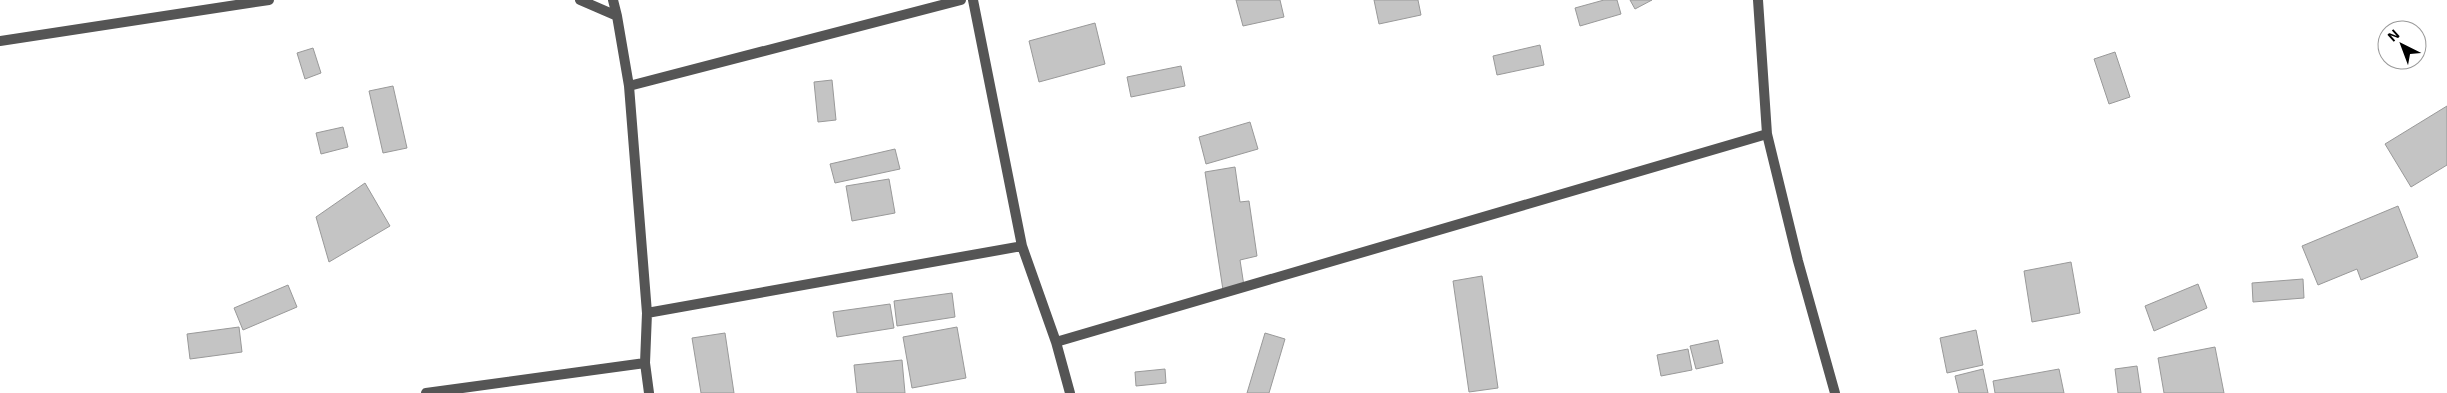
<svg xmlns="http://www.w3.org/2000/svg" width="2447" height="393" viewBox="0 0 2447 393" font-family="'Exo 2',sans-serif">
<rect width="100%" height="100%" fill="#fff"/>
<path fill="#c4c4c4" stroke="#999" d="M1236 0H1280L1284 17 1243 26Z
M1374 0H1418L1421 15 1379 24Z
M1604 0H1617L1621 14 1580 26 1575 8Z
M1630 0H1652L1635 9Z
M1095 23 1105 64 1039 82 1029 41Z
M1540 45 1544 65 1497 75 1493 56Z
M313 48 321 73 305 79 297 53Z
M2115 52 2130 97 2109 104 2094 59Z
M1181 66 1185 86 1131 97 1127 77Z
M832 80 836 120 818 122 814 82Z
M393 86 407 148 383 153 369 91Z
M2447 106V165L2411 187 2385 144Z
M1250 122 1258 149 1206 164 1199 137Z
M343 127 348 147 321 154 316 133Z
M895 149 900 169 835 183 830 164Z
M1235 167 1240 202 1249 201 1257 256 1240 260 1244 286 1223 290 1205 172Z
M889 179 895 213 852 221 846 186Z
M365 183 390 226 329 262 316 217Z
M2398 206 2418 257 2361 280 2357 269 2318 285 2302 246Z
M2071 262 2080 313 2032 322 2024 271Z
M1482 276 1498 388 1469 392 1453 281Z
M2303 279 2304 298 2253 302 2252 283Z
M2198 284 2207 308 2154 331 2145 306Z
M288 285 297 307 243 330 234 308Z
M952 293 955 317 897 326 894 301Z
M890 304 894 328 837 337 833 312Z
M239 327 242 352 190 359 187 334Z
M957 327 966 378 912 388 903 337Z
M1976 330 1983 365 1947 373 1940 338Z
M725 333 734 393H701L692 338Z
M1265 333 1285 339 1269 393H1247Z
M1718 340 1723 363 1696 369 1690 346Z
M2215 347 2224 393H2164L2158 358Z
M1688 349 1692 370 1661 376 1657 355Z
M902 360 905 393H857L854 365Z
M2137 366 2141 393H2118L2115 369Z
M1165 369 1166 383 1136 386 1135 372Z
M1983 369 1988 393H1959L1955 376Z
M2059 369 2064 393H1995L1993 381Z"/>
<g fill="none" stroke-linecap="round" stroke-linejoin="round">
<path stroke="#555" stroke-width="10" d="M580 0 617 16
M613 0 617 16 629 86 647 313 645 363 649 393
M973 0 1022 246 1056 342 1070 393
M1758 0 1767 134 1798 261 1835 393
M0 41 269 0
M629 86 961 0
M647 313 1022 246
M1056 342 1767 134
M426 393 645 363"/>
</g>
<g transform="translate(2402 45) rotate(318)"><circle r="24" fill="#ffffff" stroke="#999999"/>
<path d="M0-4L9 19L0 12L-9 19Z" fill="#000000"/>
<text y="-8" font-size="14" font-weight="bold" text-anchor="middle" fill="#000000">N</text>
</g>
</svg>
